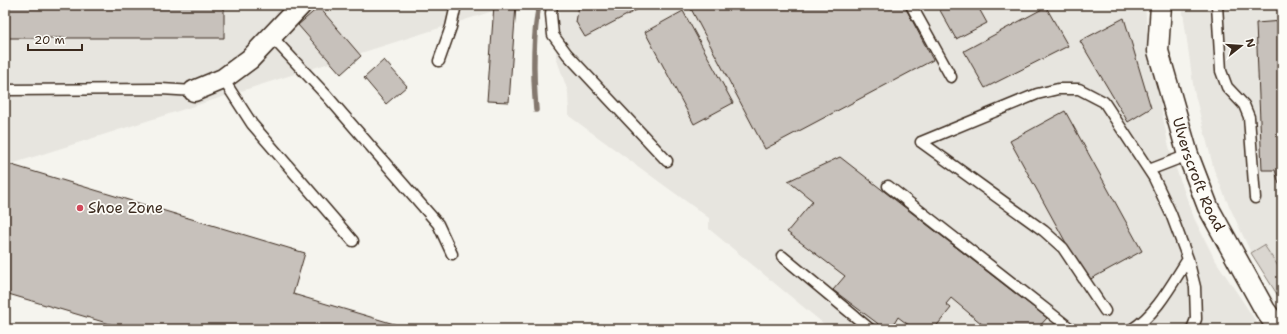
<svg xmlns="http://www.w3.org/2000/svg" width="1287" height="334" viewBox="0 0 1287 334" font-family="'Shantell Sans',sans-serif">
<rect width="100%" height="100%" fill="#f5f4ee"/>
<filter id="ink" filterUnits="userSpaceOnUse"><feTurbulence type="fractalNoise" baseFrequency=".025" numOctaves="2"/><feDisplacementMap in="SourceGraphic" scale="8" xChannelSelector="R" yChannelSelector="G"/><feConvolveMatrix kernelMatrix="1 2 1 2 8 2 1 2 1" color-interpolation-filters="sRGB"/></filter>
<g filter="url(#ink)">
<path fill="#e7e5df" d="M5 5H512L5 166Z
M560 5H1145L1148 40 1168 143 1175 166 1194 218 1214 258 1261 329H830L709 229V218L569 116 568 92 556 57V33Z
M1182 5H1282V272L1264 245 1251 253 1226 199 1214 170 1194 91Z"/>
<path fill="#dad6d0" stroke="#8a8077" d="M1264 245 1282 272V302L1251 253Z"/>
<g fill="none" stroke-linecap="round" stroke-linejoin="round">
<path stroke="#84786e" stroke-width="5.5" d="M536 110C533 75 532 40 539 5"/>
</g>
<path fill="#c7c1bb" stroke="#3b2a1e" d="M5 5H224V38H5Z
M494 5H516L509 102 487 101Z
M579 5H646L585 37 576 22Z
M689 5H904L933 60 765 149Z
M937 5H977L987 23 956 39Z
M319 7 361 56 341 74 298 25Z
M1046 7 1068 46 985 88 964 51Z
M683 11 733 103 694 124 645 32Z
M1124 18 1151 108 1128 122 1080 41Z
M1282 21V183L1279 184 1275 170H1262L1256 23Z
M384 60 407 86 386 104 364 78Z
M1065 111 1142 251 1087 281 1010 141Z
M840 157 1047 318 1037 329H988L951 298 946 304 951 308 934 329H914L898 317 891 329H885L833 290 845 276 787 232 813 201 788 181Z
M5 163 305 253 293 294 411 329H127L5 293Z"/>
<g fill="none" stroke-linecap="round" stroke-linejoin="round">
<g stroke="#3b2a1e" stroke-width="13">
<path id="service" d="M552 5 551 14 553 35 567 54 667 161
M911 5 951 77
M1217 5 1221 71 1227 87 1244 105 1249 117 1255 198
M271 36 327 96 438 224 452 254
M439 61 451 27 456 5
M223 79 252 124 353 241
M5 90 161 89 194 91
M921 142 1037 94 1058 89H1079L1104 102 1154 178 1171 214 1188 259 1195 287 1196 319 1192 329
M921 142 1044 231 1063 248 1105 311
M1149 170 1188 155
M888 186 1071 329
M782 256 870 329
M1132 329C1156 315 1173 282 1188 259"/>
</g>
<g stroke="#3b2a1e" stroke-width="23">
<g id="minor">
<path id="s1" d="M1161 5 1158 51 1188 155 1208 207 1265 310 1279 329"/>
<path d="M194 91 223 79 250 59 301 5"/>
</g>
</g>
<use href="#service" stroke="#fdfcf7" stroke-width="10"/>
<use href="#minor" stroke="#fdfcf7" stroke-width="20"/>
</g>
</g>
<circle fill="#d1495b" stroke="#fdfcf7" stroke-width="1.5" cx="80" cy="208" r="4"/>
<g text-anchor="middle" stroke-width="3.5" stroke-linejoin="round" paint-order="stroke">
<g font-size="15" fill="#3b2a1e" stroke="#fdfcf7">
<text dy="5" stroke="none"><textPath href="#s1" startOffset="176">Ulverscroft Road</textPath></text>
</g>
<g font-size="15" fill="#3b2a1e" stroke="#fdfcf7" text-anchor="start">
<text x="88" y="213">Shoe Zone</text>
</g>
</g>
<rect width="1287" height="334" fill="none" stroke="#fdfcf7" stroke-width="20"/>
<rect x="10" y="10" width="1267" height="314" fill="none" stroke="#3b2a1e" stroke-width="1.5" filter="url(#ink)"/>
<g transform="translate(1241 46) rotate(73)" stroke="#fdfcf7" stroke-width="3" paint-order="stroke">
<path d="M0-3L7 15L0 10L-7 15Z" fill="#3b2a1e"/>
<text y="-6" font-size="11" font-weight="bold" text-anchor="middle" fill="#3b2a1e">N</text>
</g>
<path d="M28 44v6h54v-6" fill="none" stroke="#3b2a1e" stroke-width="2"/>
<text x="34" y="44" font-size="12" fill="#3b2a1e" stroke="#fdfcf7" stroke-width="3" paint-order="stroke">20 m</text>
</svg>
